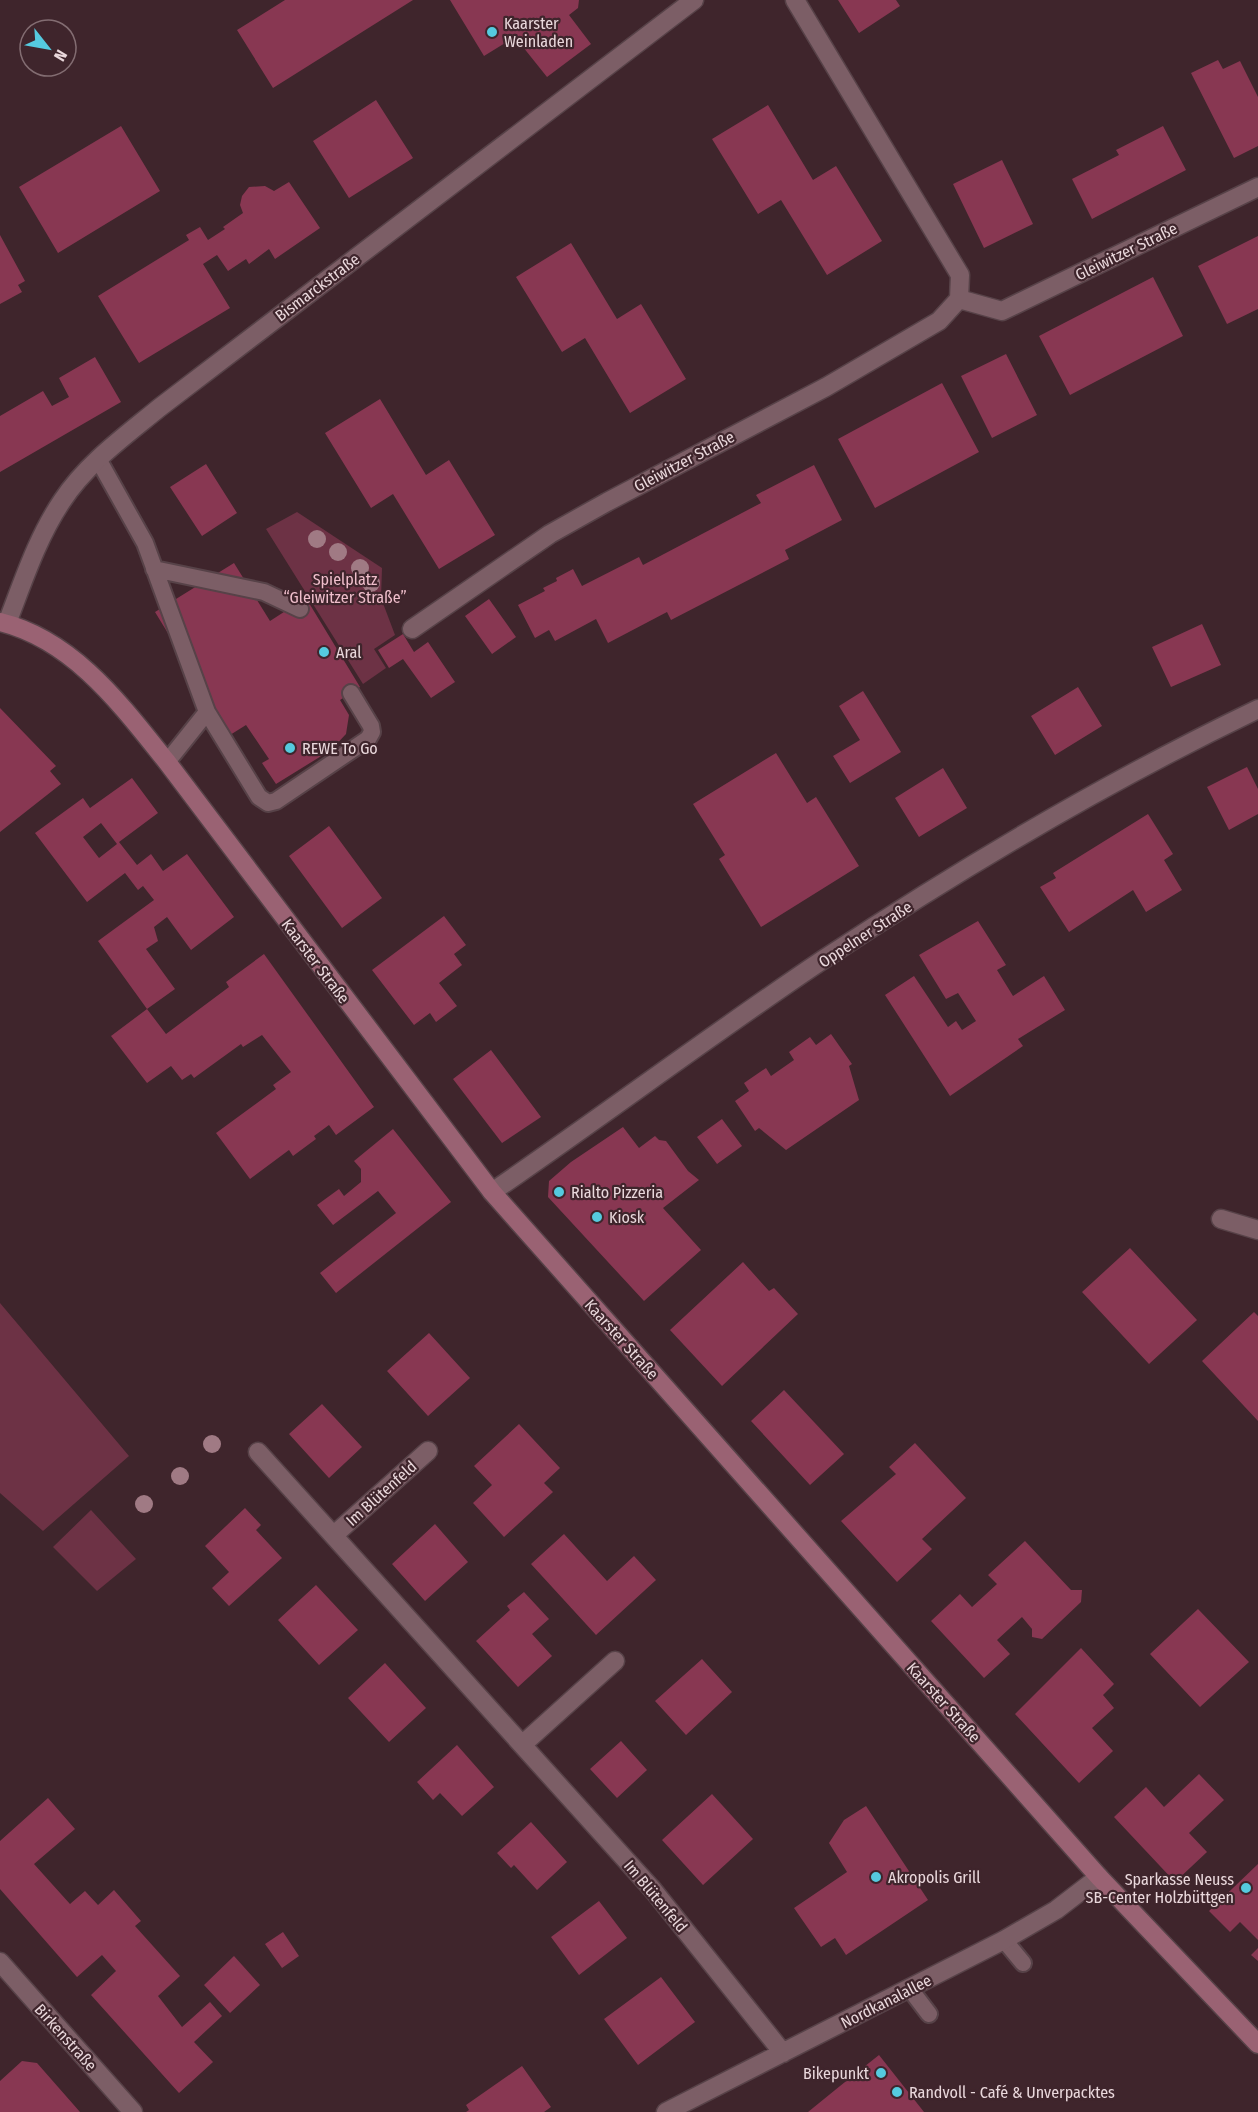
<svg xmlns="http://www.w3.org/2000/svg" width="1258" height="2112" viewBox="0 0 1258 2112" font-family="'Fira Sans Condensed',sans-serif">
<rect width="100%" height="100%" fill="#3f252c"/>
<path fill="#6d3245" d="M297 512 382 568 381 598 395 635 374 649 386 668 363 684 266 529Z
M0 1303 129 1456 43 1531 0 1493Z
M91 1510 136 1559 97 1591 53 1547Z"/>
<path fill="#883752" fill-rule="evenodd" d="M285 0H413L273 88 237 30Z
M450 0H579L578 8 569 15 591 44 547 77 515 37 484 56Z
M838 0H896L900 6 859 33Z
M1218 60 1223 69 1240 61 1258 97V146L1234 158 1191 73Z
M376 100 413 158 349 198 313 141Z
M768 105 813 180 836 166 882 241 827 275 781 200 758 214 712 139Z
M121 126 160 191 58 253 19 187Z
M1163 126 1186 170 1092 219 1072 179 1119 155 1116 150Z
M1002 160 1033 224 984 248 953 184Z
M289 182 320 228 275 259 269 249 249 264 246 259 228 271 217 255 203 264 230 308 139 363 98 296 189 240 186 235 200 227 208 240 225 229 223 227 243 213 240 205 242 196 249 187 265 186 274 191Z
M0 235 25 281 18 285 22 292 0 304Z
M1258 236V309L1227 324 1198 266Z
M571 243 617 319 641 304 686 379 630 413 585 338 562 352 516 277Z
M1153 277 1183 336 1070 395 1039 336Z
M1006 354 1037 415 992 438 961 376Z
M95 357 121 402 0 472V416L43 391 52 406 69 397 59 378Z
M942 383 979 452 875 508 838 439Z
M380 399 426 475 449 460 495 535 439 569 393 494 371 508 325 433Z
M206 464 237 513 202 536 170 487Z
M814 465 842 520 785 550 789 559 671 620 667 612 608 643 596 619 555 641 549 630 535 638 518 605 545 591 543 588 557 581 556 578 573 569 582 586 639 557 643 565 761 503 756 495Z
M234 563 270 621 287 610 290 615 309 603 360 687 340 700 349 715 346 734 331 750 276 784 262 763 269 759 246 725 230 735 155 612Z
M489 599 516 637 492 654 465 616Z
M1202 624 1221 665 1171 687 1152 647Z
M403 634 414 652 428 642 455 682 431 698 403 659 389 668 378 650Z
M1078 687 1102 726 1055 755 1031 716Z
M863 691 901 752 850 783 833 756 860 740 839 706Z
M0 708 56 766 50 771 61 784 0 832Z
M776 753 807 803 816 797 859 866 761 927 719 859 725 855 693 804Z
M1247 767 1258 789V814L1229 830 1207 787Z
M943 768 967 808 919 837 895 798Z
M132 778 158 813 119 842 137 865 151 854 163 871 187 854 234 917 191 950 167 917 154 927 158 941 146 949 175 989 147 1009 98 941 154 900 143 886 138 890 125 873 87 902 35 833 83 798 90 808ZM101 823 117 844 99 858 83 837Z
M1148 814 1173 854 1164 860 1182 890 1146 912 1133 890 1069 932 1040 887 1056 878 1053 873Z
M329 826 382 898 342 928 289 856Z
M444 916 466 945 454 954 462 965 439 983 457 1006 436 1022 430 1013 414 1025 372 970Z
M978 921 1006 965 997 970 1013 996 1044 976 1065 1010 1018 1039 1023 1046 950 1096 885 995 914 976 948 1027 956 1021 962 1030 976 1021 958 993 946 999 919 955Z
M264 954 374 1107 336 1135 329 1125 314 1136 316 1139 293 1156 289 1150 250 1179 216 1133 276 1089 273 1085 291 1072 262 1035 243 1047 241 1044 194 1078 191 1074 182 1080 171 1066 147 1083 111 1036 147 1009 166 1034 229 987 226 982Z
M831 1034 852 1064 849 1066 859 1100 786 1150 759 1128 755 1131 735 1101 749 1091 744 1083 766 1068 771 1076 794 1060 789 1052 810 1037 816 1045Z
M491 1050 541 1117 502 1143 453 1079Z
M722 1119 742 1146 717 1164 697 1137Z
M623 1127 639 1148 655 1136 659 1140 666 1141 688 1171 699 1180 663 1208 701 1250 644 1301 548 1197 549 1181 571 1162Z
M393 1129 451 1202 336 1293 320 1273 396 1213 378 1191 333 1225 317 1205 339 1189 344 1196 361 1182V1169L354 1161Z
M1130 1248 1197 1320 1149 1364 1082 1292Z
M743 1262 769 1291 774 1288 798 1314 722 1386 670 1330Z
M1254 1312 1258 1316V1421L1202 1361Z
M429 1333 470 1378 428 1416 387 1371Z
M784 1390 844 1454 810 1485 751 1421Z
M322 1404 362 1447 329 1478 289 1434Z
M519 1424 560 1468 544 1483 553 1492 504 1537 473 1503 492 1485 474 1466Z
M915 1443 966 1498 922 1539 932 1549 897 1582 841 1521 896 1474 889 1467Z
M245 1508 261 1525 256 1530 282 1558 229 1606 212 1588 229 1572 205 1546Z
M435 1524 468 1562 425 1601 392 1564Z
M564 1534 607 1581 634 1556 656 1580 596 1635 531 1564Z
M1025 1541 1071 1590H1082L1081 1602 1042 1639 1032 1637V1629L1022 1617 997 1640 1010 1654 984 1678 931 1621 960 1594 972 1607 997 1584 988 1575Z
M316 1585 358 1630 319 1665 278 1620Z
M524 1592 549 1619 532 1634 552 1656 518 1687 476 1641 510 1610 507 1606Z
M1198 1609 1249 1662 1200 1707 1150 1654Z
M1081 1648 1114 1684 1103 1695 1114 1708 1092 1728 1113 1751 1079 1783 1015 1714Z
M702 1659 732 1692 686 1735 655 1701Z
M385 1663 426 1708 389 1742 348 1698Z
M621 1741 647 1770 617 1798 590 1769Z
M457 1745 494 1787 462 1816 440 1793 433 1800 417 1782Z
M1199 1774 1224 1800 1189 1833 1207 1852 1175 1882 1114 1817 1146 1787 1164 1807Z
M712 1794 753 1839 703 1885 662 1840Z
M48 1798 75 1829 34 1864 70 1904 85 1891 98 1905 114 1890 141 1921 135 1926 180 1976 158 1996 182 2027 210 2002 222 2016 194 2042 213 2062 179 2093 91 1995 116 1971 102 1955 77 1977 0 1889V1841Z
M866 1806 928 1900 846 1955 835 1938 821 1947 794 1908 847 1872 829 1843 844 1820Z
M531 1822 567 1862 537 1890 514 1865 511 1868 497 1853Z
M1258 1864V1940L1240 1922 1230 1932 1209 1911Z
M599 1901 627 1938 579 1975 551 1937Z
M283 1932 299 1956 282 1968 265 1944Z
M1258 1948V1961L1251 1955Z
M234 1956 260 1985 230 2013 204 1985Z
M661 1977 695 2022 638 2065 604 2019Z
M879 2055 924 2112H808L840 2086Z
M22 2061 37 2063 80 2112H0V2081Z
M522 2066 551 2107 544 2112H466L469 2110 466 2105Z"/>
<g fill="none" stroke-linecap="round" stroke-linejoin="round">
<g stroke="#574248" stroke-width="20">
<path id="service" d="M98 459 145 543 207 712 167 762
M154 569 264 592 300 609
M207 712 259 797 268 803 276 801 368 739 372 732 371 726 351 693
M1004 1940 1023 1963
M910 1989 929 2014"/>
</g>
<g stroke="#574248" stroke-width="21">
<path id="minor" d="M959 299 1002 311 1258 187
M412 629 550 534 607 502 826 387 939 321 959 299 960 275 795 0
M492 1192C603 1116 712 1034 824 959 963 867 1108 781 1258 709
M1221 1219 1258 1230
M258 1452 653 1890 783 2053
M334 1535 428 1451
M523 1744 615 1661
M0 1962 133 2112
M666 2112 1004 1940 1056 1910 1099 1877"/>
</g>
<g stroke="#574248" stroke-width="21">
<path id="tertiary" d="M7 623C23 582 37 538 62 501 86 464 125 436 159 408L694 0"/>
</g>
<g stroke="#574248" stroke-width="21">
<path id="secondary" d="M0 622C74 640 122 706 167 762L492 1192 1099 1877 1258 2044"/>
</g>
<use href="#service" stroke="#7c5e66" stroke-width="16"/>
<use href="#minor" stroke="#7c5e66" stroke-width="18"/>
<use href="#tertiary" stroke="#7c5e66" stroke-width="18"/>
<use href="#secondary" stroke="#9a6273" stroke-width="18"/>
</g>
<g fill="#a07a84">
<circle cx="317" cy="539" r="9"/>
<circle cx="338" cy="552" r="9"/>
<circle cx="360" cy="568" r="9"/>
<circle cx="371" cy="583" r="9"/>
<circle cx="212" cy="1444" r="9"/>
<circle cx="180" cy="1476" r="9"/>
<circle cx="144" cy="1504" r="9"/>
</g>
<g fill="#55cadf" stroke="#3f252c" stroke-width="2">
<circle cx="492" cy="32" r="6"/>
<circle cx="324" cy="652" r="6"/>
<circle cx="290" cy="748" r="6"/>
<circle cx="559" cy="1192" r="6"/>
<circle cx="597" cy="1217" r="6"/>
<circle cx="876" cy="1877" r="6"/>
<circle cx="1246" cy="1888" r="6"/>
<circle cx="881" cy="2073" r="6"/>
<circle cx="897" cy="2092" r="6"/>
</g>
<g text-anchor="middle" stroke-width="4.5" stroke-linejoin="round" paint-order="stroke">
<g font-size="16" fill="#ead8dc" stroke="#3f252c" text-anchor="start">
<text x="504" y="29">Kaarster<tspan x="504" dy="18">Weinladen</tspan></text>
<text x="336" y="658">Aral</text>
<text x="302" y="754">REWE To Go</text>
<text x="571" y="1198">Rialto Pizzeria</text>
<text x="609" y="1223">Kiosk</text>
<text x="888" y="1883">Akropolis Grill</text>
<text x="1234" y="1885" text-anchor="end">Sparkasse Neuss<tspan x="1234" dy="18">SB-Center Holzbüttgen</tspan></text>
<text x="869" y="2079" text-anchor="end">Bikepunkt</text>
<text x="909" y="2098">Randvoll - Café &amp; Unverpacktes</text>
</g>
<g font-size="16" fill="#ead8dc" stroke="#3f252c">
<text transform="translate(1126 251) rotate(-26)" y="6">Gleiwitzer Straße</text>
<text transform="translate(317 287) rotate(-37)" y="6">Bismarckstraße</text>
<text transform="translate(684 461) rotate(-28)" y="6">Gleiwitzer Straße</text>
<text transform="translate(865 934) rotate(-33)" y="6">Oppelner Straße</text>
<text transform="translate(316 961) rotate(53)" y="6">Kaarster Straße</text>
<text transform="translate(622 1339) rotate(48)" y="6">Kaarster Straße</text>
<text transform="translate(381 1493) rotate(-42)" y="6">Im Blütenfeld</text>
<text transform="translate(944 1702) rotate(48)" y="6">Kaarster Straße</text>
<text transform="translate(656 1896) rotate(50)" y="6">Im Blütenfeld</text>
<text transform="translate(886 2001) rotate(-27)" y="6">Nordkanalallee</text>
<text transform="translate(66 2037) rotate(48)" y="6">Birkenstraße</text>
</g>
<g font-size="16" fill="#f0bfcc" stroke="#3f252c">
<text x="345" y="585">Spielplatz<tspan x="345" dy="18">“Gleiwitzer Straße”</tspan></text>
</g>
</g>
<g transform="translate(48 48) rotate(121)"><circle r="28" fill="#3f252c" stroke="#836d72" stroke-width="1.5"/>
<path d="M0-4.5L10 22L0 15L-10 22Z" fill="#55cadf"/>
<text y="-9" font-size="16" font-weight="bold" text-anchor="middle" fill="#ead8dc">N</text>
</g>
</svg>
